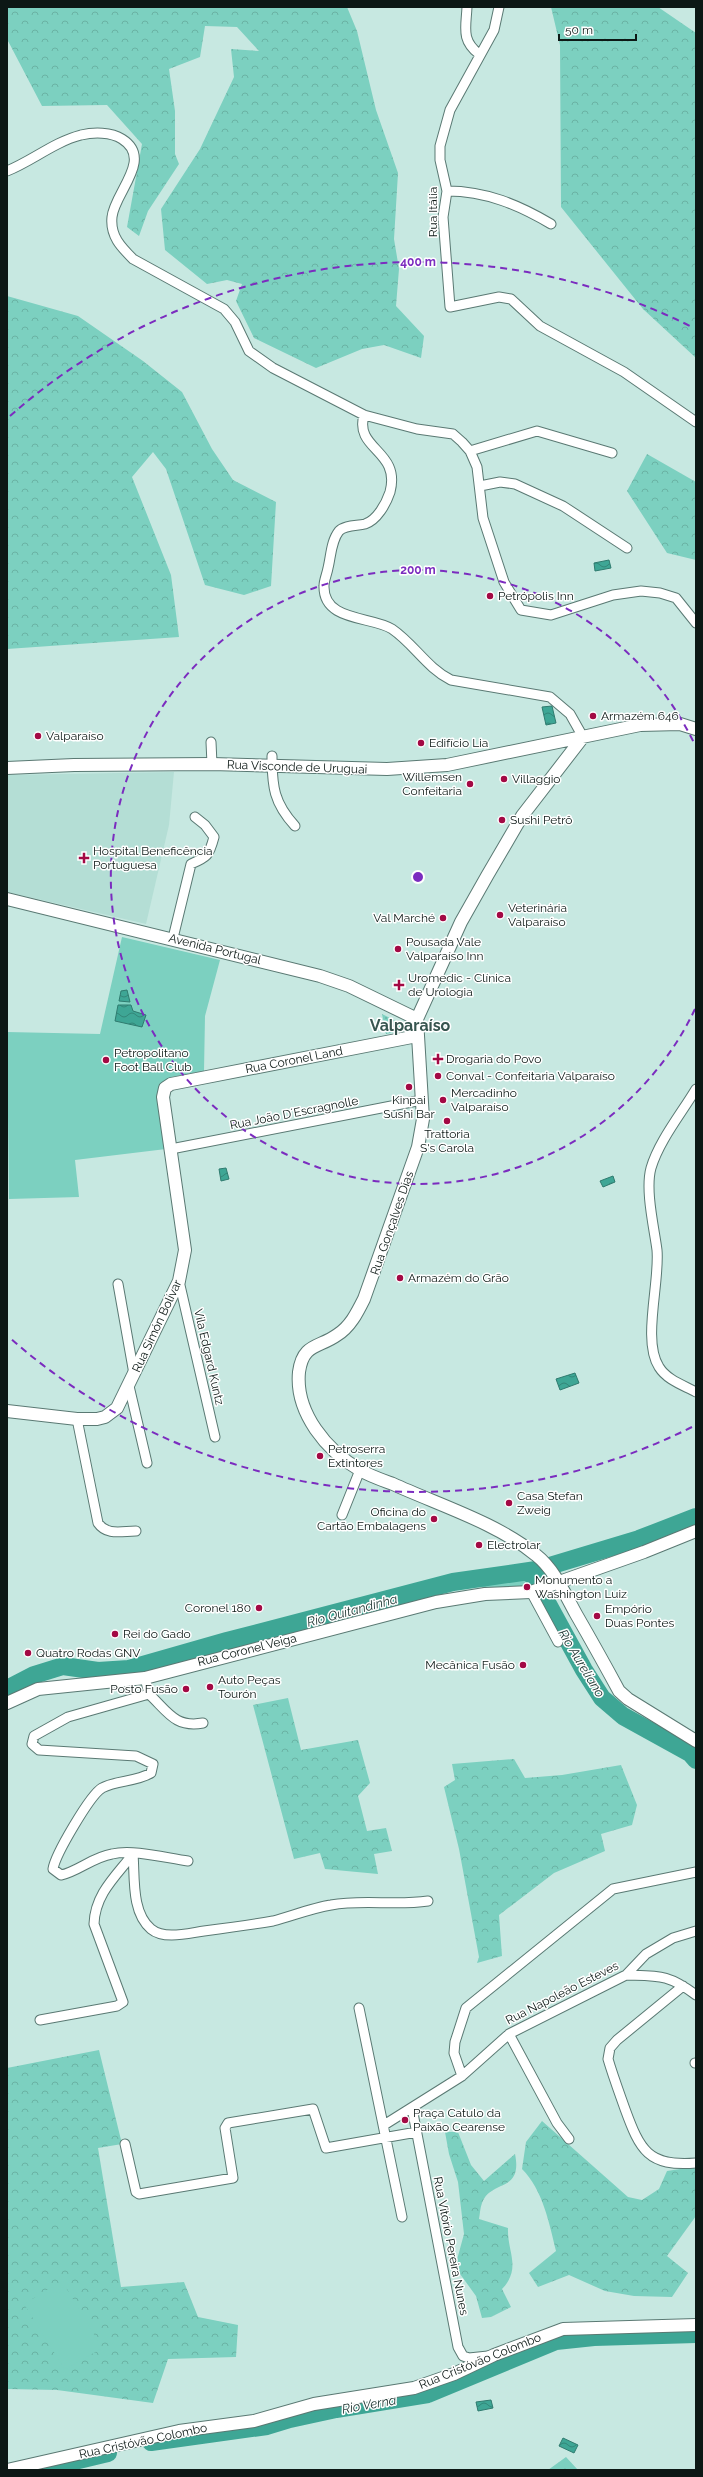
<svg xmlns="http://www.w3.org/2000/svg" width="703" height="2477" viewBox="0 0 703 2477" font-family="Raleway,sans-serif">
<defs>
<pattern id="grass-dots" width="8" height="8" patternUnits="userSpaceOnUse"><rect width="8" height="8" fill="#7cd0c0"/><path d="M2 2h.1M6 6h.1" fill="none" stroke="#6ab2a4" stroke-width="1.8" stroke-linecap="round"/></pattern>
<pattern id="forest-crowns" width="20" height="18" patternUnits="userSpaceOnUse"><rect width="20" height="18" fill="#7cd0c0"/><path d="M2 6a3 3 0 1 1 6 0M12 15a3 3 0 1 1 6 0" fill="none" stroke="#6ab2a4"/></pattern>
<pattern id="water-waves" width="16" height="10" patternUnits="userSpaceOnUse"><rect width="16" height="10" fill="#3ea695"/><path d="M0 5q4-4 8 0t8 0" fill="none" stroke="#328678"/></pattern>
</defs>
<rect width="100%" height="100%" fill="#c7e8e1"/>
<path fill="#b4ded5" d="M174 772 169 825 146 924 7 892V775Z"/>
<path fill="url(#grass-dots)" d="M382 1014 404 1025 406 1030 386 1034Z"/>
<path fill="url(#forest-crowns)" d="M7 7H347L357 31 376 110 398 173 394 239 399 269 396 306 424 336 421 358 384 345 362 349 316 368 254 338 236 301 242 284 227 280 207 284 165 250 161 209 200 149 234 77 231 49 259 51 237 27 205 26 200 57 169 69 175 111V154L179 164 148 211 139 236 127 227 142 144 107 105 42 106 7 39Z
M551 7H658L696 33V358L643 309 561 207 560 45Z
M7 296 78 316 143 361 182 392 212 449 233 480 276 502 271 586 244 595 205 585 166 469 153 452 132 477 171 575 179 637 7 649Z
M647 454 696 482V560L667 553 627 491Z
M529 1574 536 1588 483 1590 481 1582Z
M288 1698 301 1750 358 1740 370 1783 358 1796 367 1831 386 1828 392 1851 374 1854 378 1874 325 1869 320 1853 294 1859 253 1705Z
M514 1759 525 1778 562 1775 621 1765 637 1805 632 1825 601 1834 605 1851 554 1873 499 1915 502 1956 477 1963 479 1957 459 1849 444 1787 455 1780 452 1764Z
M99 2050 122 2144 98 2148 121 2287 184 2282 198 2317 238 2325 236 2357 168 2359 153 2403 57 2390 7 2389V2068Z
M542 2121 628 2197 642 2200 659 2189 667 2171 693 2167 696 2170V2216L667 2256 688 2273 672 2297 634 2296 605 2291 569 2275 538 2287 529 2273 556 2251C549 2223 543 2190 522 2169L526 2142Z
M445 2132H458L471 2165 484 2181 515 2154C523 2193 491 2179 482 2203 480 2208 480 2214 479 2219L508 2228C507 2252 522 2268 502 2289L511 2307 491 2317 482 2318 476 2296 455 2267 464 2234 458 2182 449 2154Z
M566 2457 578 2470H548Z"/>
<path fill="#7cd0c0" d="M122 937 220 960 205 1016 204 1071 171 1077 157 1092 166 1149 75 1160 79 1197 9 1199 7 1032 100 1034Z
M62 2281 102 2348 65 2370 24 2304Z"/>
<path fill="url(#water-waves)" stroke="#2f7b6f" d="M609 560 611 568 595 571 594 563Z
M552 706 556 723 546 725 542 707Z
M127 990 130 1002 119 1001 121 991Z
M118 1005H131L133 1011 146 1015 142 1027 115 1021Z
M226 1168 229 1179 221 1181 219 1169Z
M613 1176 615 1182 603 1187 600 1181Z
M575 1373 579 1383 560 1390 556 1379Z
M491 2400 493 2408 478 2411 476 2402Z
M563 2438 578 2445 574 2453 559 2446Z"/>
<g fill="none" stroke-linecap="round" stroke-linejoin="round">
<path stroke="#3ea695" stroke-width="18" d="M531 1573 584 1670 602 1698 623 1716 690 1753 696 1760
M7 1689 34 1675 63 1666 98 1671 129 1669 227 1641 453 1582 536 1570 639 1539 696 1517
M151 2442 267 2426 290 2419 336 2409 428 2394 556 2341 594 2337 696 2334
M37 2470 108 2453"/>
<g stroke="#5a7973" stroke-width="11">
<path id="street" d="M467 7C466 28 461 40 479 54
M499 7 494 30 450 110 440 146V160L447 191 443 217 450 307 499 297 511 299 540 326 624 372 696 422
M7 171C32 161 54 142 81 135 94 132 111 132 122 139 154 159 114 193 112 217 110 236 121 247 133 259L224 309 235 322 249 351 273 368 364 415 417 429 453 434 462 442 470 451 477 467 483 518 504 582 521 610 551 615 613 595 641 591 660 593 676 598 696 623
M447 191C486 191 519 205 551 224
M364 415C354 450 401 450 390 492 386 504 377 520 365 524 357 526 345 525 339 531 331 541 331 556 328 568 327 574 324 580 324 586 323 622 372 616 392 629 414 644 427 668 451 680L550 697 570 714 583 737
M470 451 537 431 612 453
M480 486 500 482 515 484 563 506 627 548
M211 742 212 764
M272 756C272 787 274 803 295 826
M173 938 191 864C207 857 209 856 214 837L205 825 195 817
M696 1089C681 1114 659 1141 651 1168 645 1190 654 1227 657 1250 660 1282 642 1341 659 1367 667 1380 683 1385 696 1392
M171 1149 422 1100
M179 1281 215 1437
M118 1284 134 1374
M129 1386 147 1463
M77 1419 98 1523C107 1536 122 1531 136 1531
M342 1515 360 1470
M531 1592 558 1642
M145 1678 149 1694 68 1717 34 1736 32 1744 39 1750 136 1756 153 1764 151 1773C136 1782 117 1780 102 1788 90 1795 55 1855 53 1869L61 1875C77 1872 93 1857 112 1854 133 1849 166 1858 188 1861
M149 1694C168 1712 175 1728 203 1723
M133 1854C135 1877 131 1912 151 1929 164 1940 189 1933 204 1931 227 1928 250 1925 273 1921 292 1916 312 1908 331 1905 363 1899 395 1906 428 1901
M626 1975C659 1976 668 1974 696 1995
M683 1986 617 2040 610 2048 608 2059C613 2076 619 2092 625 2109 640 2150 648 2167 696 2163
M359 2008 402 2217
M40 2020 117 2006 123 2002 94 1924C95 1894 116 1876 133 1854
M509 2034 557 2123 569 2139
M695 2063H696
M462 2076 454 2053 455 2042 466 2008 613 1889 696 1872
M412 2108 458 2347 463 2356 469 2358 488 2356
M384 2125 462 2076 509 2034 626 1975 646 1954 673 1938 696 1931
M125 2144 136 2192 139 2194 233 2178 225 2128 228 2123 313 2109 326 2148 417 2132"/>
</g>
<g stroke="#5a7973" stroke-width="14">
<path id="secondary" d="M583 737 522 816 487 876 461 922 417 1019 423 1119 418 1147 364 1299C357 1313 350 1327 337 1335 319 1348 303 1343 299 1372 295 1413 327 1451 360 1470 370 1476 382 1480 393 1484 439 1505 497 1523 536 1555 554 1569 565 1594 576 1614 591 1640 605 1665 619 1691L628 1699 696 1741
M7 768 74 765 212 764 387 769 447 765 640 725 680 724 696 729
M7 899 320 976 349 986 417 1019
M7 1411 77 1419H97L105 1417 117 1408 179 1281 185 1250 163 1097 165 1088 171 1084 417 1036
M7 1703 38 1689 145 1678 436 1602 485 1594 531 1592 644 1552 696 1531
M7 2470 179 2431 254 2421 314 2404 414 2388 454 2374 494 2355 563 2329 696 2325"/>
</g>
<use href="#street" stroke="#fff" stroke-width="9"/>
<use href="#secondary" stroke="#fff" stroke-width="12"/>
</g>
<g fill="none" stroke="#7b2cbf" stroke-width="2" stroke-dasharray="7 5">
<path d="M695 1009A307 307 0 1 1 695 745"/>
<path d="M692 1427A615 615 0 0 1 10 1338M10 416A615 615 0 0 1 692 327"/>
</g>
<g fill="#a30944" stroke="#fff" stroke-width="1.5">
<circle cx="490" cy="596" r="4"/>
<circle cx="593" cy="716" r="4"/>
<circle cx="38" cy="736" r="4"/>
<circle cx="421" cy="743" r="4"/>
<circle cx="504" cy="779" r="4"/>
<circle cx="470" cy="784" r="4"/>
<circle cx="502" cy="820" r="4"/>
<path d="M82 852h4v4h4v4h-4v4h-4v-4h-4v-4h4z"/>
<circle cx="500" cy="915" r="4"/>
<circle cx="443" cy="918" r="4"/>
<circle cx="398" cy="949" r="4"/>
<path d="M397 979h4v4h4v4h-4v4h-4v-4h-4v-4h4z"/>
<path d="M436 1053h4v4h4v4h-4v4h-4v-4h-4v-4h4z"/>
<circle cx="106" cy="1060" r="4"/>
<circle cx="438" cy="1076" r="4"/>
<circle cx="409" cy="1087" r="4"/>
<circle cx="443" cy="1100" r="4"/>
<circle cx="447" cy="1121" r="4"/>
<circle cx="400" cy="1278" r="4"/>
<circle cx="320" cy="1456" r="4"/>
<circle cx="509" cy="1503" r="4"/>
<circle cx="434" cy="1519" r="4"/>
<circle cx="479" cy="1545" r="4"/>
<circle cx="527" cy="1587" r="4"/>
<circle cx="259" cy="1608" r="4"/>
<circle cx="597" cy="1616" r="4"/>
<circle cx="115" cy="1634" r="4"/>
<circle cx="28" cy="1653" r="4"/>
<circle cx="523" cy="1665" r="4"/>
<circle cx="210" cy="1687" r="4"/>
<circle cx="186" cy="1689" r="4"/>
<circle cx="405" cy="2120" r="4"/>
</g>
<g text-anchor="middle" stroke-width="3" stroke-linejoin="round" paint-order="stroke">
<g font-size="12" fill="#0c1815" stroke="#fff">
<text transform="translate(433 212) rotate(-90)" y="4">Rua Itália</text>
<text transform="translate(297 767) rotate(2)" y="4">Rua Visconde de Uruguai</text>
<text transform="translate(215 949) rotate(14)" y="4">Avenida Portugal</text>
<text transform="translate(294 1060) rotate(-11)" y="4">Rua Coronel Land</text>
<text transform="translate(294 1113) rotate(-11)" y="4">Rua João D´Escragnolle</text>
<text transform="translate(392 1223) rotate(-71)" y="4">Rua Gonçalves Dias</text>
<text transform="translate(157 1326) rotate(-65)" y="4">Rua Simón Bolívar</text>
<text transform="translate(209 1357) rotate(77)" y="4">Vila Edgard Kuntz</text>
<text transform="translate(247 1650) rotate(-14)" y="4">Rua Coronel Veiga</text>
<text transform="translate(562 1993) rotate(-27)" y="4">Rua Napoleão Esteves</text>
<text transform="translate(451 2246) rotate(79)" y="4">Rua Vitório Pereira Nunes</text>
<text transform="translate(480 2361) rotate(-22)" y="4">Rua Cristóvão Colombo</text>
<text transform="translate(143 2441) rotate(-12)" y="4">Rua Cristóvão Colombo</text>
</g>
<g font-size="12" fill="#0c1815" stroke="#fff" text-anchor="start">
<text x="498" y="600">Petrópolis Inn</text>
<text x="601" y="720">Armazém 646</text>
<text x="46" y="740">Valparaíso</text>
<text x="429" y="747">Edifício Lia</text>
<text x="462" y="781" text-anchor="end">Willemsen<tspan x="462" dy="14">Confeitaria</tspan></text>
<text x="512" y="783">Villaggio</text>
<text x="510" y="824">Sushi Petrô</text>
<text x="93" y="855">Hospital Beneficência<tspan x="93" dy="14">Portuguesa</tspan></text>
<text x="508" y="912">Veterinária<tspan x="508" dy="14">Valparaíso</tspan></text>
<text x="435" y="922" text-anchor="end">Val Marché</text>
<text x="406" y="946">Pousada Vale<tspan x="406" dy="14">Valparaíso Inn</tspan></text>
<text x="408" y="982">Uromedic - Clínica<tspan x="408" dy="14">de Urologia</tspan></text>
<text x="114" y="1057">Petropolitano<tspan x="114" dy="14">Foot Ball Club</tspan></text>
<text x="446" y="1063">Drogaria do Povo</text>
<text x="446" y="1080">Conval - Confeitaria Valparaíso</text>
<text x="451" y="1097">Mercadinho<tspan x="451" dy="14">Valparaíso</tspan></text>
<text x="409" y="1104" text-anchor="middle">Kinpai<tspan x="409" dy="14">Sushi Bar</tspan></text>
<text x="447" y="1138" text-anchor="middle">Trattoria<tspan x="447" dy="14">S's Carola</tspan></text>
<text x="408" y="1282">Armazém do Grão</text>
<text x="328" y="1453">Petroserra<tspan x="328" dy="14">Extintores</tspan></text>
<text x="517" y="1500">Casa Stefan<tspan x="517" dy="14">Zweig</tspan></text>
<text x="426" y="1516" text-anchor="end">Oficina do<tspan x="426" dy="14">Cartão Embalagens</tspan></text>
<text x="487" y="1549">Electrolar</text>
<text x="535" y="1584">Monumento a<tspan x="535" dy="14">Washington Luiz</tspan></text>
<text x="251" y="1612" text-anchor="end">Coronel 180</text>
<text x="605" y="1613">Empório<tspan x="605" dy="14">Duas Pontes</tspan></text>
<text x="123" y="1638">Rei do Gado</text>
<text x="36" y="1657">Quatro Rodas GNV</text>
<text x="515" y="1669" text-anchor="end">Mecânica Fusão</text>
<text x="218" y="1684">Auto Peças<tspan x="218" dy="14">Tourón</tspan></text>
<text x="178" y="1693" text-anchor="end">Posto Fusão</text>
<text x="413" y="2117">Praça Catulo da<tspan x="413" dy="14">Paixão Cearense</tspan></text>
</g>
<g font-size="13" font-style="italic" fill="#1c332f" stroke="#fff">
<text transform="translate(352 1610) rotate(-15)" y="5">Rio Quitandinha</text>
<text transform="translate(582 1663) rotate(59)" y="5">Rio Aureliano</text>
<text transform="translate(369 2404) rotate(-10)" y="5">Rio Verna</text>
</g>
<g font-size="16" font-weight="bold" fill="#37554f" stroke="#fff">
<text x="410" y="1031">Valparaíso</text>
</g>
</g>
<circle cx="418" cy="877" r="6" fill="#7b2cbf" stroke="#fff" stroke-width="2"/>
<g font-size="12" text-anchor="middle" font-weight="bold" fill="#7b2cbf" stroke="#fff" stroke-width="3" stroke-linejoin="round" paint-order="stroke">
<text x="418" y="266">400 m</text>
<text x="418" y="574">200 m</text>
</g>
<rect width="703" height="2477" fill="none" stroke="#0c1815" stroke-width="16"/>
<path d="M559 34v6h77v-6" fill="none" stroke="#0c1815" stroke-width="2"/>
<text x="565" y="34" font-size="12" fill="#0c1815" stroke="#ffffff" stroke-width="3" paint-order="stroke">50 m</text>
</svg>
